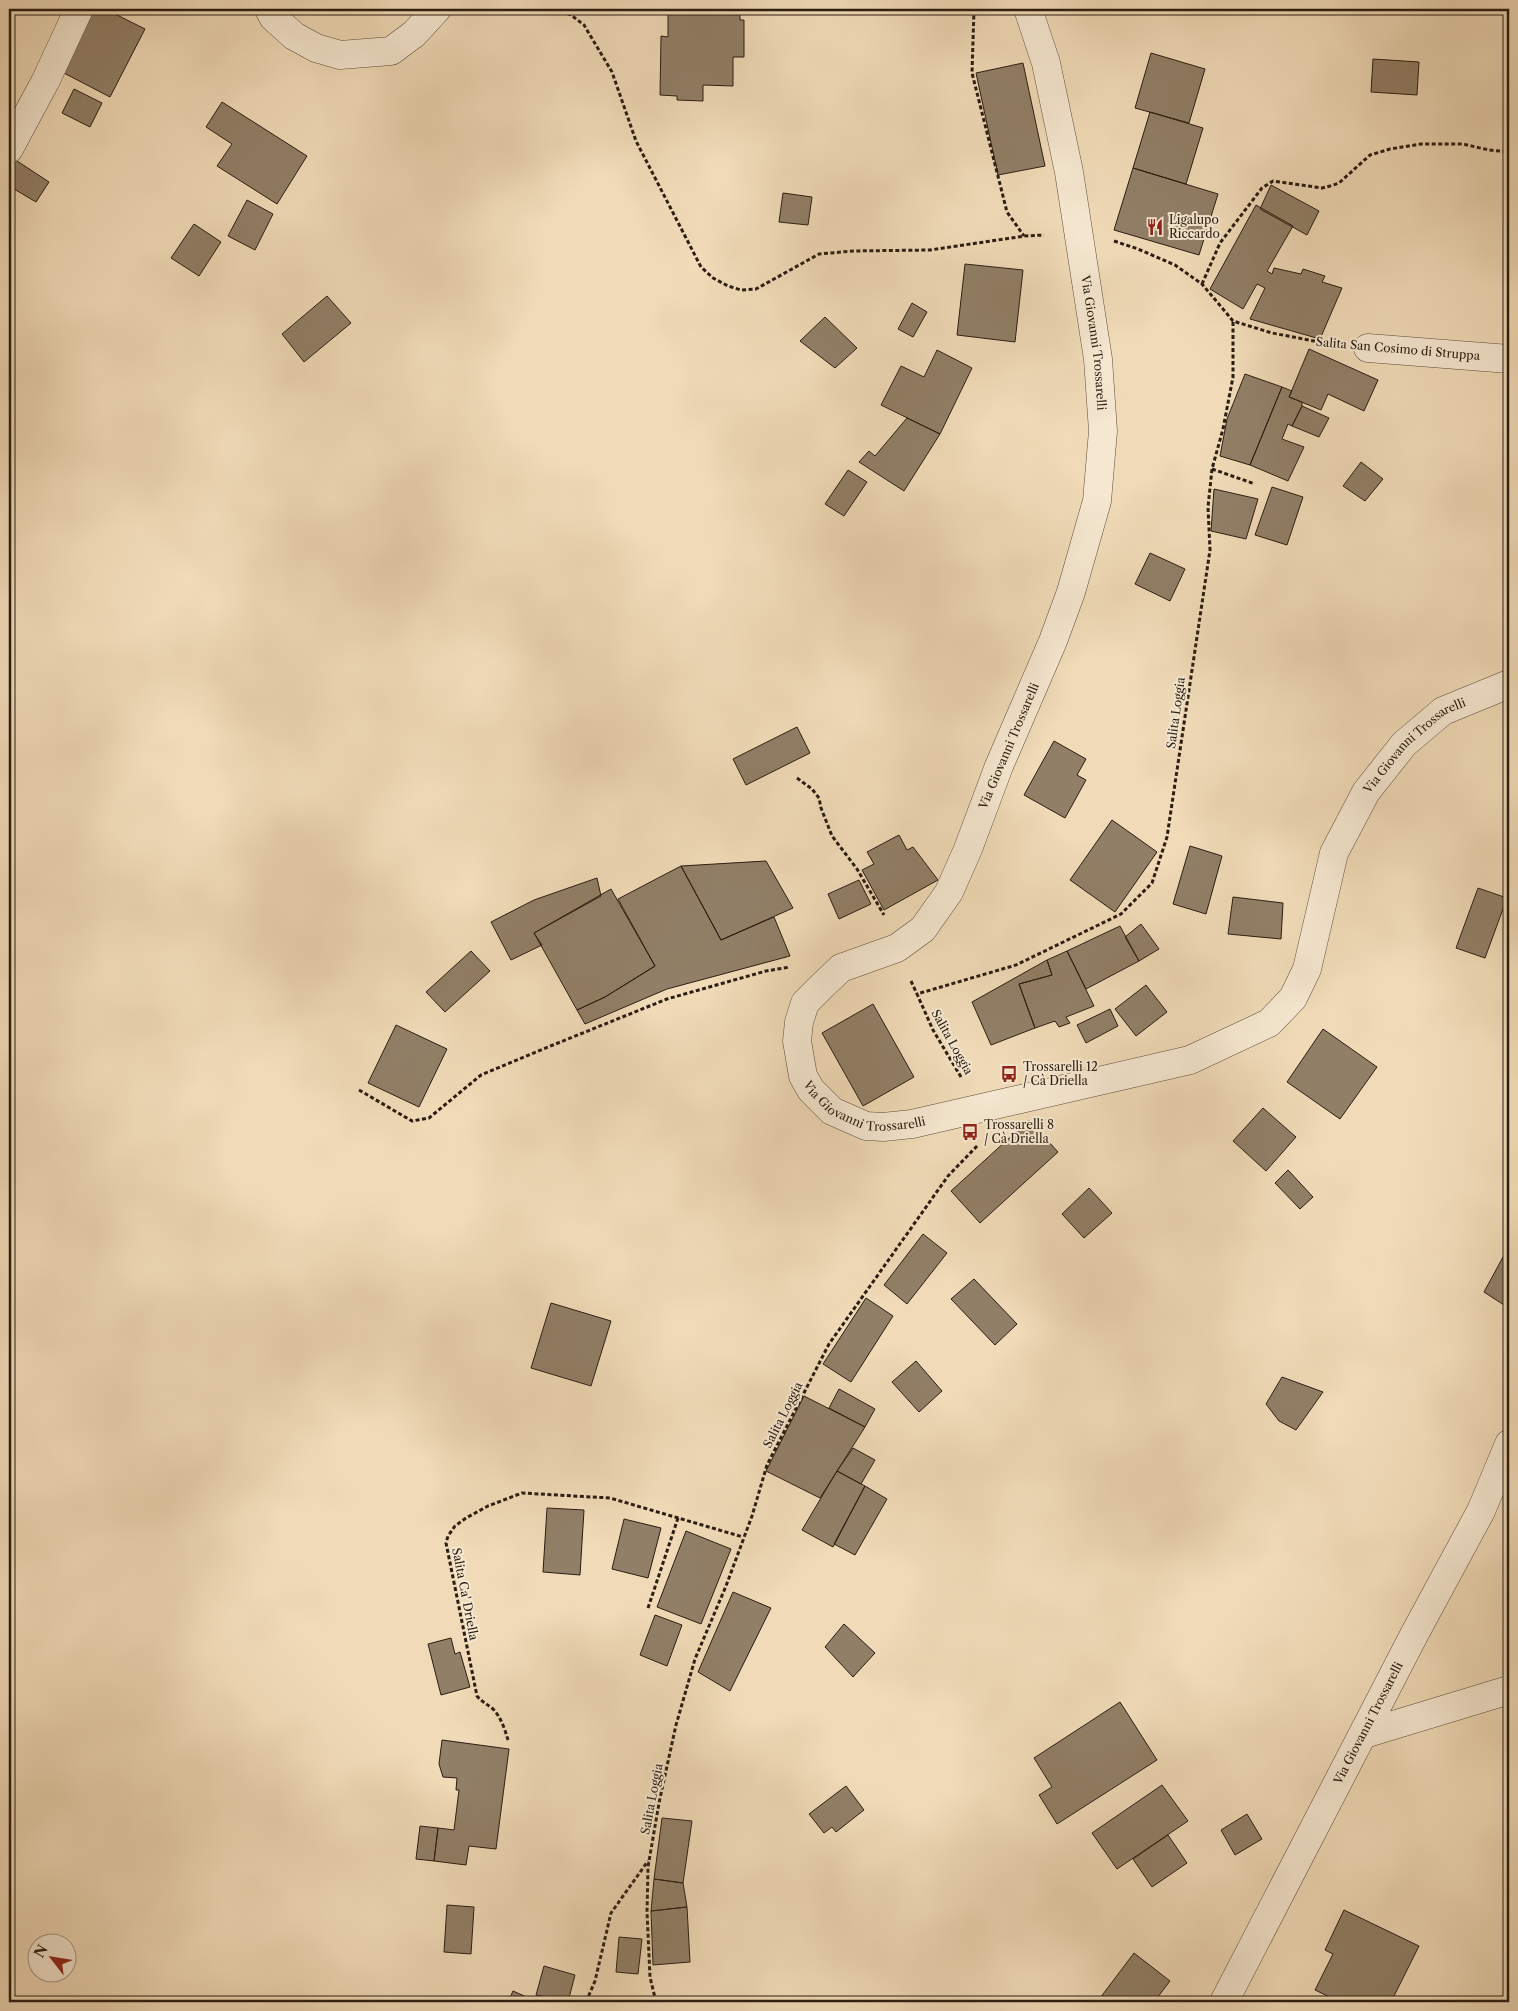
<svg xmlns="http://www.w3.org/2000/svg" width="1518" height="2011" viewBox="0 0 1518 2011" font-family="'Libre Caslon Text',serif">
<rect width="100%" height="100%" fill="#f0dab7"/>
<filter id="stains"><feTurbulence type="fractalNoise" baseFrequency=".004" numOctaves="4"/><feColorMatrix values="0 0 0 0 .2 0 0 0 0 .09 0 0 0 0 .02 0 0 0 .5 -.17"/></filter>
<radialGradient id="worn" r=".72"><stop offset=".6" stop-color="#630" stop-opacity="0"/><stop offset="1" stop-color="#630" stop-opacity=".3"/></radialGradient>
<path fill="#917f67" stroke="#2a1d11" d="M91 9H105L145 29 110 97 62 72Z
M668 9H740V20H744V57H733V86L703 85V101L677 100V96L660 95 661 36 668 37Z
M1151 53 1205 69 1189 123 1135 108Z
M1373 59 1419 62 1417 95 1371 92Z
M1023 63 1045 166 998 175 976 73Z
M74 89 102 103 90 127 62 113Z
M222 102 307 156 277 204 217 166 232 144 206 127Z
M1150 112 1203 128 1186 184 1133 168Z
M11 157 49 182 36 202 9 186V162Z
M1133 168 1218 194 1199 255 1114 230Z
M1271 185 1319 211 1307 235 1260 209Z
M783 193 812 197 808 225 779 222Z
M247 200 273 214 255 250 228 236Z
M1256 205 1293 226 1267 271 1272 274 1274 268 1301 274 1303 269 1325 276 1322 282 1342 288 1320 339 1250 319 1265 288 1257 284 1243 309 1210 289Z
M194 224 221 242 199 276 171 258Z
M965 264 1023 270 1015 342 957 335Z
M327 296 351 323 304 362 282 334Z
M912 303 927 312 913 337 898 329Z
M825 317 857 348 835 368 800 341Z
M1309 349 1378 380 1364 411 1328 394 1321 410 1289 397Z
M937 350 972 368 940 434 881 405 901 366 924 377Z
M1245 374 1282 387 1250 465 1220 456 1227 419Z
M1282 387 1292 391 1289 397 1302 402V406L1292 426 1288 424 1282 439 1304 447 1288 481 1250 465Z
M1302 406 1329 418 1319 437 1292 426Z
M907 418 940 434 904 491 859 462 869 451 875 456Z
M1361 462 1383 479 1365 501 1343 486Z
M848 470 867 482 844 516 825 504Z
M1272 487 1303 497 1287 545 1255 535Z
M1214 489 1258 499 1246 539 1211 531Z
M1150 553 1185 569 1170 601 1135 584Z
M797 727 810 753 746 785 733 759Z
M1054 741 1086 759 1077 775 1086 780 1065 818 1024 795Z
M1112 820 1157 852 1115 912 1070 880Z
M899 835 907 850 913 847 938 880 884 910 862 870 874 864 867 852Z
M1190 846 1222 856 1206 914 1173 904Z
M766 861 793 908 721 940 681 866Z
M681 866 721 940 774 917 790 956 667 989 585 1024 577 1010 605 997 655 966 618 899Z
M597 878 601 896 534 933 542 945 511 960 491 922 534 900Z
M859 880 871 904 839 919 828 894Z
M1478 888 1507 898 1485 958 1456 948Z
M611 889 655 966 605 997 577 1010 534 933Z
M1233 897 1283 903 1281 939 1228 934Z
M1141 924 1159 949 1139 961 1125 937Z
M1120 926 1139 961 1086 989 1067 951Z
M471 951 490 971 445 1012 426 992Z
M1067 951 1094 1006 1066 1017 1070 1023 1059 1027 1055 1021 1035 1028 1019 984 1052 975 1047 960Z
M1047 960 1052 975 1019 984 1035 1028 991 1045 972 1002Z
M1146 985 1167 1012 1136 1036 1115 1009Z
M873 1004 914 1077 863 1106 822 1033Z
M1110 1009 1118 1026 1086 1043 1077 1025Z
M396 1025 447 1049 419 1107 368 1083Z
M1323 1029 1377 1067 1340 1119 1287 1082Z
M1263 1108 1296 1137 1266 1171 1233 1141Z
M1029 1120 1058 1152 980 1223 951 1191Z
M1288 1170 1313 1197 1300 1209 1275 1183Z
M1089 1188 1112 1213 1084 1238 1062 1214Z
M923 1234 947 1253 907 1304 884 1285Z
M1509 1246V1304L1507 1307 1484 1292Z
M974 1279 1017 1324 995 1345 951 1299Z
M866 1298 893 1316 851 1382 823 1364Z
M551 1303 611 1321 591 1386 531 1368Z
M916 1361 942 1391 919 1412 892 1382Z
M1282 1377 1323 1392 1296 1430 1279 1421 1266 1404Z
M839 1389 875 1409 865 1427 829 1408Z
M804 1396 865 1427 820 1498 766 1471Z
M853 1448 875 1460 861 1484 837 1471Z
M837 1471 865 1486 833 1547 802 1530Z
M865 1486 887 1499 855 1555 834 1544Z
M547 1508 584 1510 580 1575 543 1572Z
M624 1519 661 1528 648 1578 612 1569Z
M686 1531 731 1549 701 1624 657 1607Z
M733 1592 771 1608 730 1691 698 1672Z
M655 1615 682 1625 667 1666 640 1655Z
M844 1624 875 1653 853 1677 825 1647Z
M451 1638 455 1654 460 1652 470 1687 441 1695 428 1644Z
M1120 1702 1157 1760 1057 1824 1039 1795 1052 1787 1034 1758Z
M442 1740 509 1749 496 1849 469 1846 466 1865 434 1861 438 1828 454 1830 459 1790H456L457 1778 443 1777 439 1764Z
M1162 1785 1188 1821 1117 1869 1092 1833Z
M846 1786 864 1810 836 1832 832 1827 824 1833 809 1814Z
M1247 1814 1262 1839 1235 1855 1221 1830Z
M662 1818 692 1821 683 1883 654 1879Z
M420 1826 438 1828 434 1861 416 1859Z
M1168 1835 1187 1863 1152 1887 1133 1859Z
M654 1879 683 1883 687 1907 651 1911Z
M447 1905 474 1907 471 1954 444 1952Z
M687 1907 690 1962 653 1965 651 1911Z
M1344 1910 1419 1946 1391 2002H1340L1315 1990 1333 1954 1325 1950Z
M619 1937 642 1939 638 1974 616 1972Z
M1134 1953 1170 1981 1154 2002H1097Z
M544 1966 575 1975 568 2002 536 1995Z
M513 1991 538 2002H508Z"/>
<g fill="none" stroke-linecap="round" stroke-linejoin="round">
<g stroke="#5c4c3a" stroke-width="29">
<g id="minor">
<path d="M269 9 273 17 294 36 316 48 340 55 391 51 414 34 437 9"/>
<path id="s1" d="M1028 9 1046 63 1069 172 1098 359 1103 431 1097 501 1071 592 1053 641 999 766 968 849 949 892 923 929 897 948 841 968 822 986 805 1003 799 1022 797 1041 803 1076 811 1090 832 1111 866 1126 883 1127 912 1124 1190 1060 1269 1023 1293 998 1307 969 1334 853 1366 792 1404 744 1443 711 1509 684"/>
<path d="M9 149 46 80 79 9"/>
<path d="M1368 348 1509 359"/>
<path d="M1364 1734 1509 1690"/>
<path id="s2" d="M1224 2002 1415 1633 1481 1511 1509 1444"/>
</g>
</g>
<path stroke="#2a1d11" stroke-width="3" stroke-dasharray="4 2.5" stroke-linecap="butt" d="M555 9 571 15 584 25 612 72 636 141 701 267 713 278 728 286 741 290 756 289 819 254 853 251 930 250 1025 236 1044 235
M974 9 972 73 1007 212 1024 236
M1114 241 1138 249 1175 265 1202 284 1233 321 1272 333 1335 345
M1202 284 1220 243 1262 188 1273 181 1322 188 1330 186 1339 183 1370 155 1390 149 1421 144H1463L1489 150 1509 152
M1212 469 1255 484
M797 778 812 789 819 798 821 808 832 836 857 869 884 915
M911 981 917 994
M961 1077 933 1030 917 994 1016 965 1121 914 1152 883 1167 837 1210 550 1208 507 1212 469 1223 429 1233 377V321
M359 1090 412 1121 429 1118 481 1075 553 1045 667 999 766 971 790 967
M648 1608 678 1518
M508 1740C505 1730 501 1717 493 1709 487 1704 482 1702 477 1696L446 1543 448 1536 455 1526 466 1518 488 1506 522 1493 610 1498 743 1537
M586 2002 595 1981 611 1913 648 1861
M656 2002 650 1977 647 1912 648 1867 659 1803 676 1725 695 1659 726 1586 752 1516 767 1465 829 1344 948 1176 978 1145"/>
<use href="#minor" stroke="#f5e7d0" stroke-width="28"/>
</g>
<defs>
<g id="restaurant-bare" transform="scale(1.35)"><path d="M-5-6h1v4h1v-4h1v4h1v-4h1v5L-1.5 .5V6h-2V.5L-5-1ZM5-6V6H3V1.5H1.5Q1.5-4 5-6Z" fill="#8f2418" stroke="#f5e7d0" stroke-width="2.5" paint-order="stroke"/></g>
<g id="bus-bare" transform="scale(1.35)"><path d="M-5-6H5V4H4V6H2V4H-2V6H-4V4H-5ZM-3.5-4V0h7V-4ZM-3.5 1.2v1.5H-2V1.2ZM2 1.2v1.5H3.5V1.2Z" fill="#8f2418" stroke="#f5e7d0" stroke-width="2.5" paint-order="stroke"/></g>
</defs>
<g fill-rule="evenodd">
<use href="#restaurant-bare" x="1155" y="227"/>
<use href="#bus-bare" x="1009" y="1074"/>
<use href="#bus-bare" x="970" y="1132"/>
</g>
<g text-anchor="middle" stroke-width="4" stroke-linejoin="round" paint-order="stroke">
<g font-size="12" fill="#2a1d11" stroke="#f5e7d0" text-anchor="start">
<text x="1169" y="224">Ligalupo<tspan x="1169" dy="14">Riccardo</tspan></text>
<text x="1023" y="1071">Trossarelli 12<tspan x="1023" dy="14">/ Cà Driella</tspan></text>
<text x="984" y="1129">Trossarelli 8<tspan x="984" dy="14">/ Cà Driella</tspan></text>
</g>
<g font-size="12" fill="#2a1d11" stroke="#f5e7d0">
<text dy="4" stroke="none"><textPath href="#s1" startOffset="341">Via Giovanni Trossarelli</textPath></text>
<text transform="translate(1398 349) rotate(5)" y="4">Salita San Cosimo di Struppa</text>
<text transform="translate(1176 713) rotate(-82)" y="4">Salita Loggia</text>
<text transform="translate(1009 746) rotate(-67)" y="4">Via Giovanni Trossarelli</text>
<text dy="4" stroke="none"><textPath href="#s1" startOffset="2005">Via Giovanni Trossarelli</textPath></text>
<text transform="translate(952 1042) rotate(61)" y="4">Salita Loggia</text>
<text dy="4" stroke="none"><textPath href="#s1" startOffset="1255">Via Giovanni Trossarelli</textPath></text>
<text transform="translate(783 1415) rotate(-63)" y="4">Salita Loggia</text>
<text transform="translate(465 1594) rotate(79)" y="4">Salita Ca' Driella</text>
<text dy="4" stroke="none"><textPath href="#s2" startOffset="314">Via Giovanni Trossarelli</textPath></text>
<text transform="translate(652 1799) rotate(-79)" y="4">Salita Loggia</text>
</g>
</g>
<rect width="1518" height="2011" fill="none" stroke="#f0dab7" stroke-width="30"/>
<rect x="10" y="10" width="1498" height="1991" fill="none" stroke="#2a1d11" stroke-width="2.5"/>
<rect x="15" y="15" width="1488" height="1981" fill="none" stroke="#2a1d11"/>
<g transform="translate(52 1958) rotate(301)"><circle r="24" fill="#f5e7d0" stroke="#a49684"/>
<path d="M0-4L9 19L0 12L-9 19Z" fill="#8f2418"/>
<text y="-8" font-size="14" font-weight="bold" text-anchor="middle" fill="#2a1d11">N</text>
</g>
<rect width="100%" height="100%" filter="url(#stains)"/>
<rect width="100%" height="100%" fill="url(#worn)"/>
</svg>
